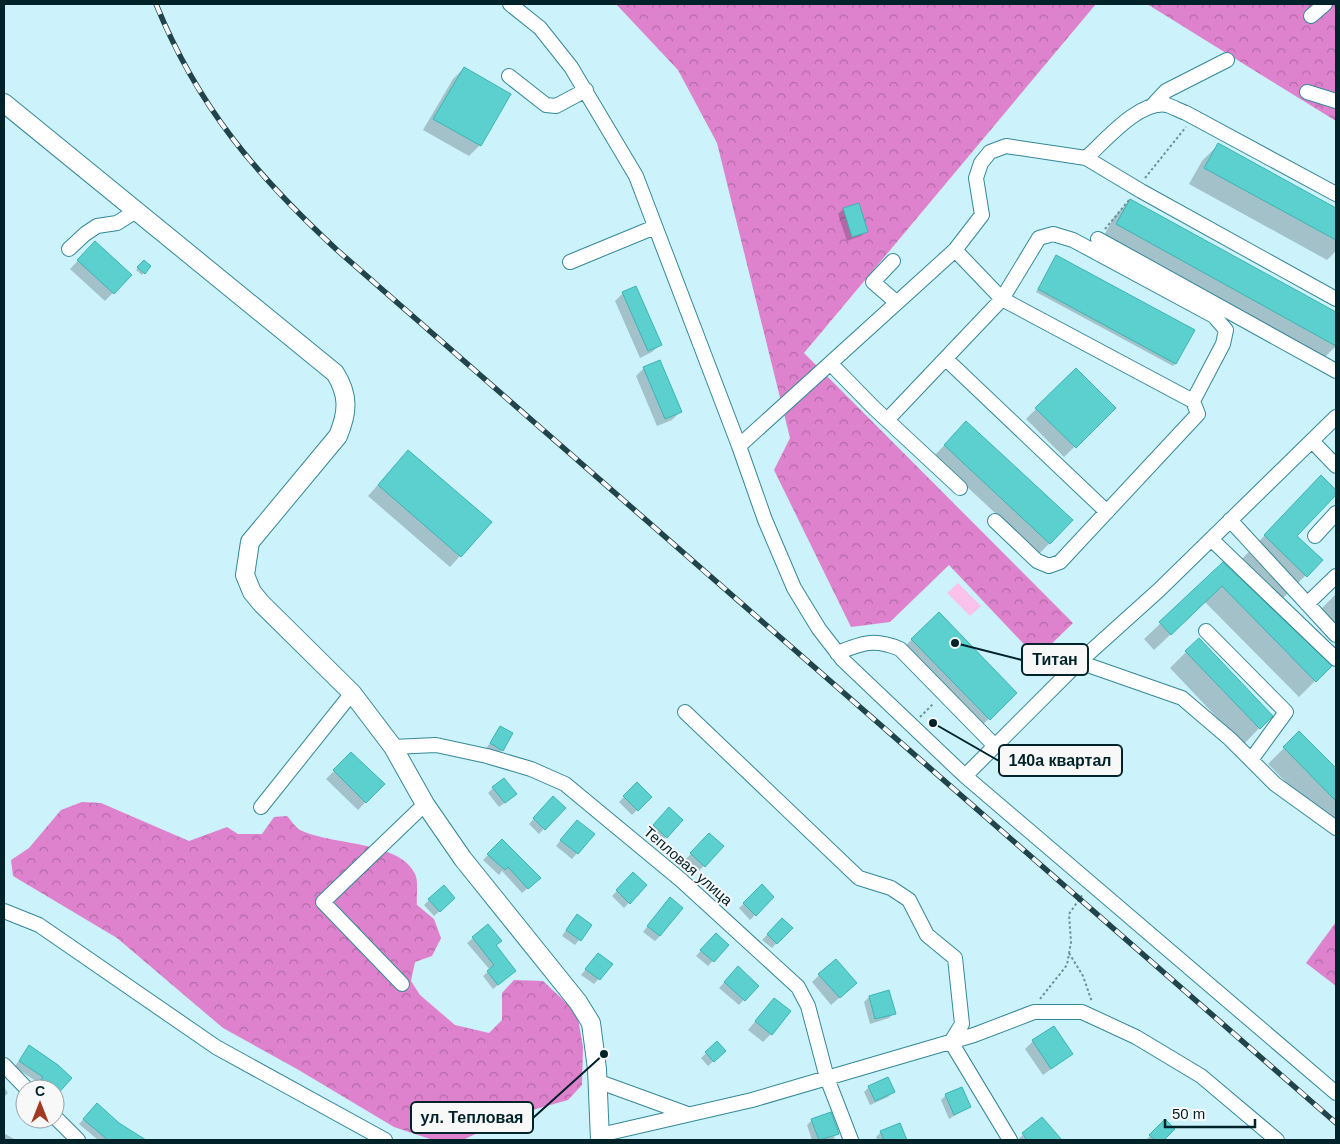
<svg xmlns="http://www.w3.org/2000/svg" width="1340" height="1144" viewBox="0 0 1340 1144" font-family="Arial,sans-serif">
<defs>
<pattern id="forest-crowns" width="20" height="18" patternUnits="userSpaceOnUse" patternTransform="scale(1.25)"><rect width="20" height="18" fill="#df82ce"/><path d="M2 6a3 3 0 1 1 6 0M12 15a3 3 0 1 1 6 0" fill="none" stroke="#b26aa7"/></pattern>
</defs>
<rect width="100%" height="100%" fill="#ccf2fc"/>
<path fill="url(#forest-crowns)" d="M616 4H1096L804 353 1073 623 1037 658 949 565 890 622 851 627 774 470 790 438 717 143 678 70Z
M1147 4H1336V121Z
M82 802 101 803 189 841 227 827 238 834H262L274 817 287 816C291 820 295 827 300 830 329 845 401 841 415 874 419 882 416 896 417 905L434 919 441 938 432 956 415 962 411 981 420 995 455 1025 489 1033 502 1020V993L514 980 543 981 577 1013 583 1047 582 1085 568 1100 515 1115 465 1139H430L394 1127 297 1069 223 1028 117 938 13 876 11 860 29 848 61 810Z
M1336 922V986L1306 963Z"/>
<path fill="#fac1ed" d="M958 583 981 606 970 616 947 593Z"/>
<path fill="#0003" d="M464 68 509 95 480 145 469 156 423 130 453 79Z
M1218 145 1336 209V251L1327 260 1189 184 1202 161Z
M1130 200 1336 314V346L1320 362 1101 241 1114 217Z
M843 209 867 231 861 236 847 241 838 214Z
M87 251 130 275 105 301 70 269Z
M1055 258 1193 331 1175 364 1173 366 1036 292Z
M144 261 149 266 142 275 136 270Z
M623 293 660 345 652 352 640 358 615 301Z
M644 368 680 412 672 420 657 426 636 376Z
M1076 369 1114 408 1064 457 1026 419Z
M956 433 1071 521 1039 554 934 456Z
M398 462 460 556 450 567 368 496Z
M1321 477 1336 493 1295 536 1321 560 1282 599 1241 560Z
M1223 564 1330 666 1299 697 1205 602 1154 650 1144 639Z
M1336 594V643L1312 618Z
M939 613 1016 693 978 729 901 650Z
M1186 652 1271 716 1243 745 1170 668Z
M500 727 502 750 497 755 486 749Z
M1299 733 1336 770V833L1268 764Z
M351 754 383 784 358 810 326 779Z
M637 784 650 797 632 815 619 802Z
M493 788 510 799 499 807 488 793Z
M553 798 564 808 539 834 529 824Z
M669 809 682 820 661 842 649 830Z
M572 826 593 834 572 859 556 846Z
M709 835 722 846 699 871 686 859Z
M502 841 535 882 522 893 502 871 499 875 483 860Z
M633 874 646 885 624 908 612 896Z
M762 886 773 897 750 920 739 908Z
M429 900 449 903 434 916 424 905Z
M665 904 660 936 655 941 643 932Z
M782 919 791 928 772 948 762 940Z
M572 921 591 926 575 945 562 936Z
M488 926 509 976 493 989 483 976 490 970 467 943Z
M711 939 727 945 708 966 696 956Z
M593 960 611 965 594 984 581 975Z
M738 968 757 986 739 1005 719 988Z
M819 975 856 983 831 1005 812 982Z
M869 997 894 1013 889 1018 870 1024 864 1002Z
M774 999 771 1034 763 1042 748 1030Z
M1033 1041 1072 1054 1043 1075 1025 1049Z
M717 1043 725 1051 708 1066 701 1058Z
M30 1047 57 1066 55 1095V1089H36L35 1088 39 1083 14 1067Z
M4 1087 8 1093 4 1097Z
M869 1087 893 1092 888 1097 870 1105 864 1092Z
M946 1095 969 1107 949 1119 941 1100Z
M92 1110 111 1118 136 1135 133 1140H98L79 1124Z
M1042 1119 1059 1139 1057 1140H1017Z
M812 1120 838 1133 834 1137 835 1140H812L807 1125Z
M1165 1121 1173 1129 1163 1140H1146Z
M899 1125 905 1140H877L876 1137 881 1132Z
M5 1134 16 1140H4Z"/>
<path fill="#5cd0cf" stroke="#3bb4b3" d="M464 67 511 94 481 146 433 119Z
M1218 143 1336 208V240L1204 168Z
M1130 199 1336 312V346L1116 224Z
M859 203 868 232 852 237 843 208Z
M95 241 132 275 114 294 77 260Z
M1056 255 1195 330 1176 364 1038 289Z
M144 260 151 266 145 274 137 267Z
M636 286 662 345 648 351 622 292Z
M660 360 682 412 665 419 643 367Z
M1076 368 1116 408 1076 448 1035 408Z
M966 421 1073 520 1050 544 944 445Z
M408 450 492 522 461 557 378 485Z
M1321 475 1336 490V495L1297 536 1323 560 1307 577 1264 535Z
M1223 562 1332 666 1316 682 1222 586 1171 635 1159 622Z
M939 612 1017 693 990 720 911 639Z
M1199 638 1273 716 1260 729 1185 651Z
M500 726 513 733 503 751 490 743Z
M1299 731 1336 768V801L1283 747Z
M351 752 385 784 366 803 333 770Z
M504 778 517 794 505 803 492 787Z
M637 782 652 797 638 811 623 796Z
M553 796 566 808 545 830 533 818Z
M669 807 683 820 667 838 653 825Z
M577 820 595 834 578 854 560 840Z
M709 833 724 846 705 867 690 853Z
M502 839 541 878 528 889 508 867 505 870 487 854Z
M633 872 647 885 630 904 616 890Z
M762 884 774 897 756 916 743 903Z
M444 885 455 898 440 912 428 899Z
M670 897 683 908 660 936 647 926Z
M577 914 592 925 581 941 566 930Z
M782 918 793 928 777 944 767 934Z
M488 924 502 941 496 945 516 971 498 985 487 971 494 965 472 937Z
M716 933 729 945 714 962 700 950Z
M598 953 613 964 600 980 585 969Z
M836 959 857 983 840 998 818 974Z
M738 966 759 986 745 1001 724 982Z
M889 990 896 1014 875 1019 869 996Z
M774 998 791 1011 772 1035 755 1021Z
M1054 1026 1073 1054 1051 1069 1032 1040Z
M717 1041 726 1051 714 1062 705 1052Z
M29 1045 58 1065 72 1078 55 1097V1089H46L39 1082 43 1077 19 1061Z
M888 1077 895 1092 875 1101 868 1086Z
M962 1087 971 1107 954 1115 945 1094Z
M97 1103 119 1123 146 1140H108L83 1119Z
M831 1112 839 1134 819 1140 811 1119Z
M1042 1117 1062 1140H1027L1022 1133Z
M1165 1119 1175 1129 1164 1140H1155L1149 1135Z
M900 1123 907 1140H884L880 1131Z"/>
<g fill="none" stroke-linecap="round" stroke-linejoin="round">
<g stroke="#348899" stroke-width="16">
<path id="minor" d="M510 4 540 28 571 67 636 176 739 446 765 520 794 588 819 629 843 660 965 776 1336 1093
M1311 16 1325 4
M509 76 546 105 556 106 586 90
M1307 92 1336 101
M1152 106 1166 91 1227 60
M1086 158C1105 141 1139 100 1167 105 1173 107 1180 111 1186 113L1336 194
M1098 239 1336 371
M69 249 85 234 97 226 117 223 136 211
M955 250 1002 299 1193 401 1198 414 1060 562 1049 566 1037 561 995 521
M893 261 873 282 896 302
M570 262 655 227
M946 359 1107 512
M831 364 874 408 960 488
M888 419 1002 299 1039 238 1053 234 1073 240 1214 316 1226 330 1223 344 1193 401
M1312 441 1336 466
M739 446 955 250 982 215 976 178 981 163 990 152 1006 146 1086 158 1141 191 1336 299
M1230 520 1336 635
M1315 536 1336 513
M1211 539 1336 659
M1307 604 1336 576
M1206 631 1286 712 1251 760
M837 653C862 643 874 638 900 649L995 746
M1079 662 1182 698 1230 739 1275 784 1336 828
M685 712 859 878 891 888 909 900 927 935 955 958 962 1024 951 1042 1010 1140
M393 747 436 745 487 756 531 769 565 784 681 880 798 987 808 1006 827 1078 851 1140
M965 776 1079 662 1159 590 1336 417
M261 807 352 693
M4 911 39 925 216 1047 385 1140
M402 984 323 902 425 804
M4 1065 27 1089
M597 1081 685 1113
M55 1117 78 1140
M600 1135 752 1100 827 1078 974 1035 1034 1012H1082L1136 1037 1201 1076 1277 1140"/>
</g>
<g stroke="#348899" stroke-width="20">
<path id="major" d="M4 103 335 373C349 395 348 412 338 436L250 542 245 575 252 592 261 603 352 693 393 747 425 804 463 859 578 1002 591 1023 597 1069 600 1140"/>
</g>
<path stroke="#6c9099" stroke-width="2" stroke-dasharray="2.5 2.5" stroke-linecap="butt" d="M1145 178 1186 127
M1105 229 1129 200
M920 717 934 703
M1069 953 1083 976 1092 1002
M1040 999 1067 965 1071 942 1069 914 1083 894"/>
<use href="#minor" stroke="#fff" stroke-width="14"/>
<use href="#major" stroke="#fff" stroke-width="18"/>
<g stroke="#21444b" stroke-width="5.5">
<path id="rail" d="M156 4C198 107 256 175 337 250L1336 1123"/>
</g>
<use href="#rail" stroke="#f8f8f8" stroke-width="4" stroke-dasharray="11" stroke-linecap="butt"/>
</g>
<g text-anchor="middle" stroke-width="4" stroke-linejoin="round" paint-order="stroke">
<g font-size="15" fill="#002229" stroke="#f8f8f8">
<text transform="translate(688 866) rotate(41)" y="5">Тепловая улица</text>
</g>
</g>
<path fill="none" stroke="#002229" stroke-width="2" d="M955 643L1022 660M933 723L999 761M604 1054L533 1118"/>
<g fill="#002229" stroke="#f8f8f8" stroke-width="2">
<circle cx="955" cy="643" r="5"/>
<circle cx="933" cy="723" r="5"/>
<circle cx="604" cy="1054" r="5"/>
</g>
<g fill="#f8f8f8" stroke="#002229" stroke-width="2">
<rect x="1022" y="644" width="66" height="31" rx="5"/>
<rect x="999" y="745" width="123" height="31" rx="5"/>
<rect x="411" y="1102" width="122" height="31" rx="5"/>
</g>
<g font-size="16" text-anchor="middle" font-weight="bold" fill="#002229">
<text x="1055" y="665">Титан</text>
<text x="1060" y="766">140а квартал</text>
<text x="472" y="1123">ул. Тепловая</text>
</g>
<rect width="1340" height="1144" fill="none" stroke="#002229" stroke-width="10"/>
<g transform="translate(40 1104)"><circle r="24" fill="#f8f8f8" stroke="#95a2a5"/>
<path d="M0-4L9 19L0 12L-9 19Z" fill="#a23922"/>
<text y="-8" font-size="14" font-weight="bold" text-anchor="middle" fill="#002229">С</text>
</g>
<path d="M1165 1119v8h90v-8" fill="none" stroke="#002229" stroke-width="2.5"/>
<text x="1172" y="1119" font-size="15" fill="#002229" stroke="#f8f8f8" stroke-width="4" paint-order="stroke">50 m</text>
</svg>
